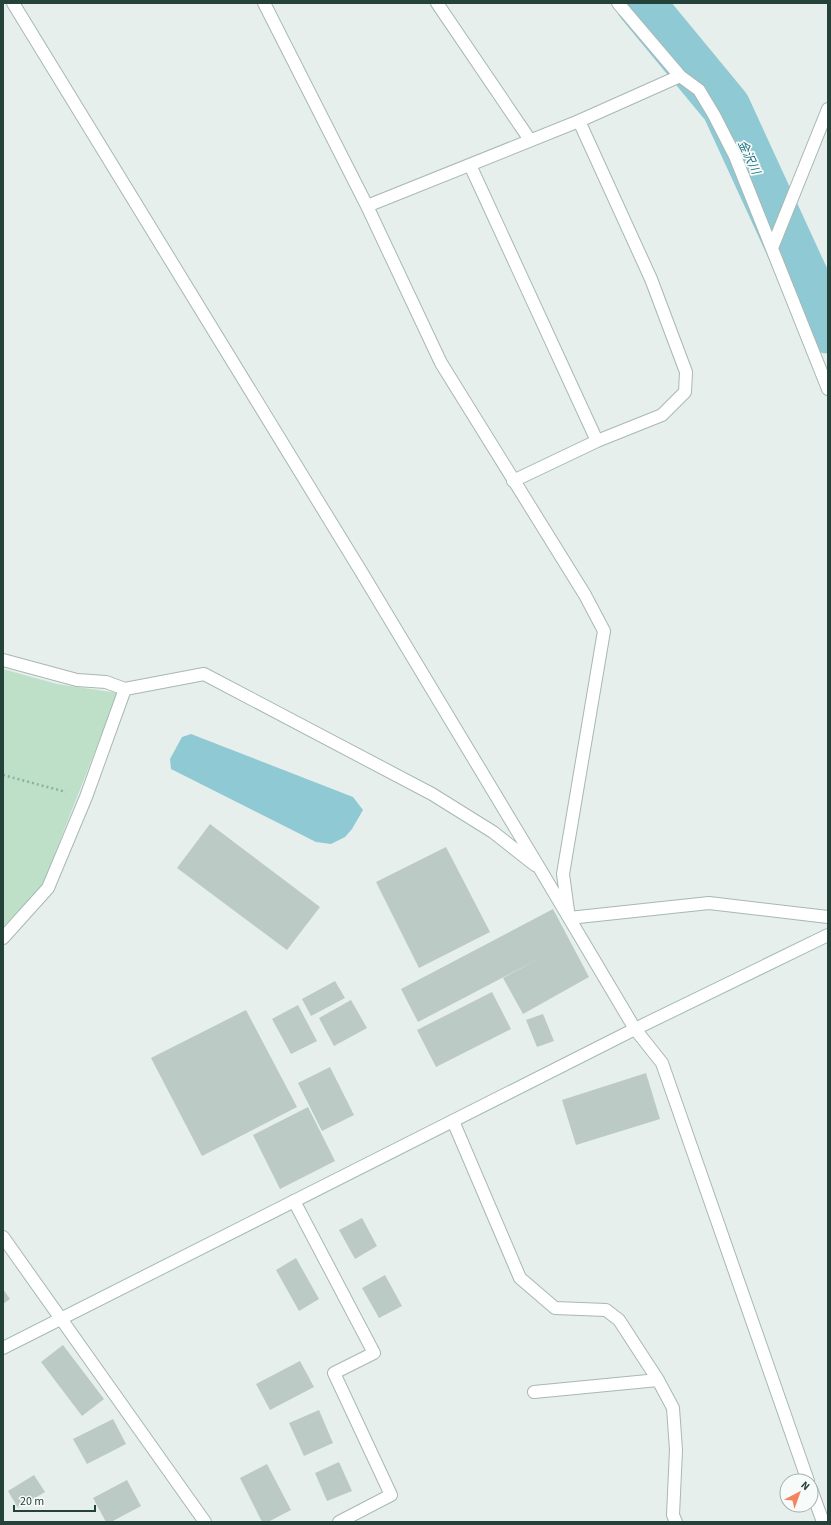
<svg xmlns="http://www.w3.org/2000/svg" width="831" height="1525" viewBox="0 0 831 1525" font-family="'Source Sans 3','Noto Sans JP',sans-serif">
<rect width="100%" height="100%" fill="#e6efeb"/>
<path fill="#bfe0c8" d="M3 669 57 684 118 693 42 886 3 927Z"/>
<path fill="#8ec9d4" d="M632 3H646L690 55 682 63Z
M701 67 733 104 745 121 783 204 781 208 769 215 738 144 716 102 693 76Z
M791 230 828 311V340L805 286 783 241Z
M191 734 353 797 363 810 352 829 345 837 331 844 316 842 171 769 170 759 182 737Z"/>
<g fill="none" stroke-linecap="round" stroke-linejoin="round">
<path stroke="#8ec9d4" stroke-width="49" d="M640 3 726 107 828 329"/>
</g>
<path fill="#bbcac4" d="M210 824 320 907 287 950 177 868Z
M446 847 490 932 419 968 376 882Z
M553 909 589 977 523 1014 503 978 542 957 418 1022 401 989Z
M335 981 345 998 311 1016 302 999Z
M492 992 511 1029 436 1067 417 1030Z
M351 1000 367 1028 334 1046 319 1018Z
M298 1005 317 1041 291 1054 272 1019Z
M246 1010 297 1107 202 1156 151 1058Z
M543 1014 554 1041 537 1047 526 1020Z
M330 1067 354 1115 322 1131 298 1083Z
M646 1073 660 1119 576 1145 562 1100Z
M308 1107 335 1161 280 1189 253 1135Z
M362 1218 377 1246 355 1259 339 1230Z
M296 1258 319 1299 299 1311 276 1270Z
M385 1275 402 1306 379 1318 362 1288Z
M3 1289 10 1299 3 1304Z
M63 1345 104 1399 82 1416 41 1362Z
M300 1361 314 1387 270 1410 256 1384Z
M319 1410 333 1443 304 1456 289 1423Z
M113 1419 126 1444 87 1464 73 1439Z
M339 1462 352 1491 327 1501 315 1473Z
M267 1464 291 1510 268 1522H262L240 1478Z
M34 1475 45 1492 18 1508 8 1491Z
M127 1480 141 1506 111 1522H106L93 1498Z"/>
<g fill="none" stroke-linecap="round" stroke-linejoin="round">
<g stroke="#a8b8b2" stroke-width="14">
<path id="street" d="M13 3 362 573 540 869 635 1029 662 1063 808 1481
M264 3 367 206 441 363 585 595 604 631 563 874 569 918 709 903 828 917
M437 3 530 140
M618 3 680 76 699 90 714 115 735 156 828 389
M470 165 597 441
M367 206 579 121 680 76
M772 248 828 109
M513 481 597 441 662 415 685 392 686 372 651 279 579 121
M3 660 77 680 106 682 125 689 204 674 432 794 493 832 535 865
M3 938 48 888 86 797 125 689
M453 1121 520 1278 555 1308 606 1310 619 1320 658 1380 673 1408 676 1450 673 1515 676 1522
M294 1201 374 1353 334 1373 391 1495 339 1522
M3 1237 205 1522
M534 1392 658 1380
M811 1489 823 1522"/>
</g>
<g stroke="#a4bbb3" stroke-width="14">
<path id="secondary" d="M3 1348 635 1029 828 935"/>
</g>
<path stroke="#86b3a5" stroke-width="2.5" stroke-dasharray="2 3" stroke-linecap="butt" d="M3 775 66 792"/>
<use href="#street" stroke="#fff" stroke-width="12"/>
<use href="#secondary" stroke="#fff" stroke-width="12"/>
</g>
<g text-anchor="middle" stroke-width="3.5" stroke-linejoin="round" paint-order="stroke">
<g font-size="12" font-style="italic" fill="#1c6f80" stroke="#f7fbf9">
<text transform="translate(749 157) rotate(65)" y="4">金沢川</text>
</g>
</g>
<rect width="831" height="1525" fill="none" stroke="#24423a" stroke-width="8"/>
<g transform="translate(799 1493) rotate(41)"><circle r="19" fill="#f7fbf9" stroke="#a3b1ad"/>
<path d="M0-3L7 15L0 10L-7 15Z" fill="#f4845f"/>
<text y="-6" font-size="11" font-weight="bold" text-anchor="middle" fill="#24423a">N</text>
</g>
<path d="M14 1505v6h81v-6" fill="none" stroke="#24423a" stroke-width="2"/>
<text x="20" y="1505" font-size="12" fill="#24423a" stroke="#f7fbf9" stroke-width="3" paint-order="stroke">20 m</text>
</svg>
